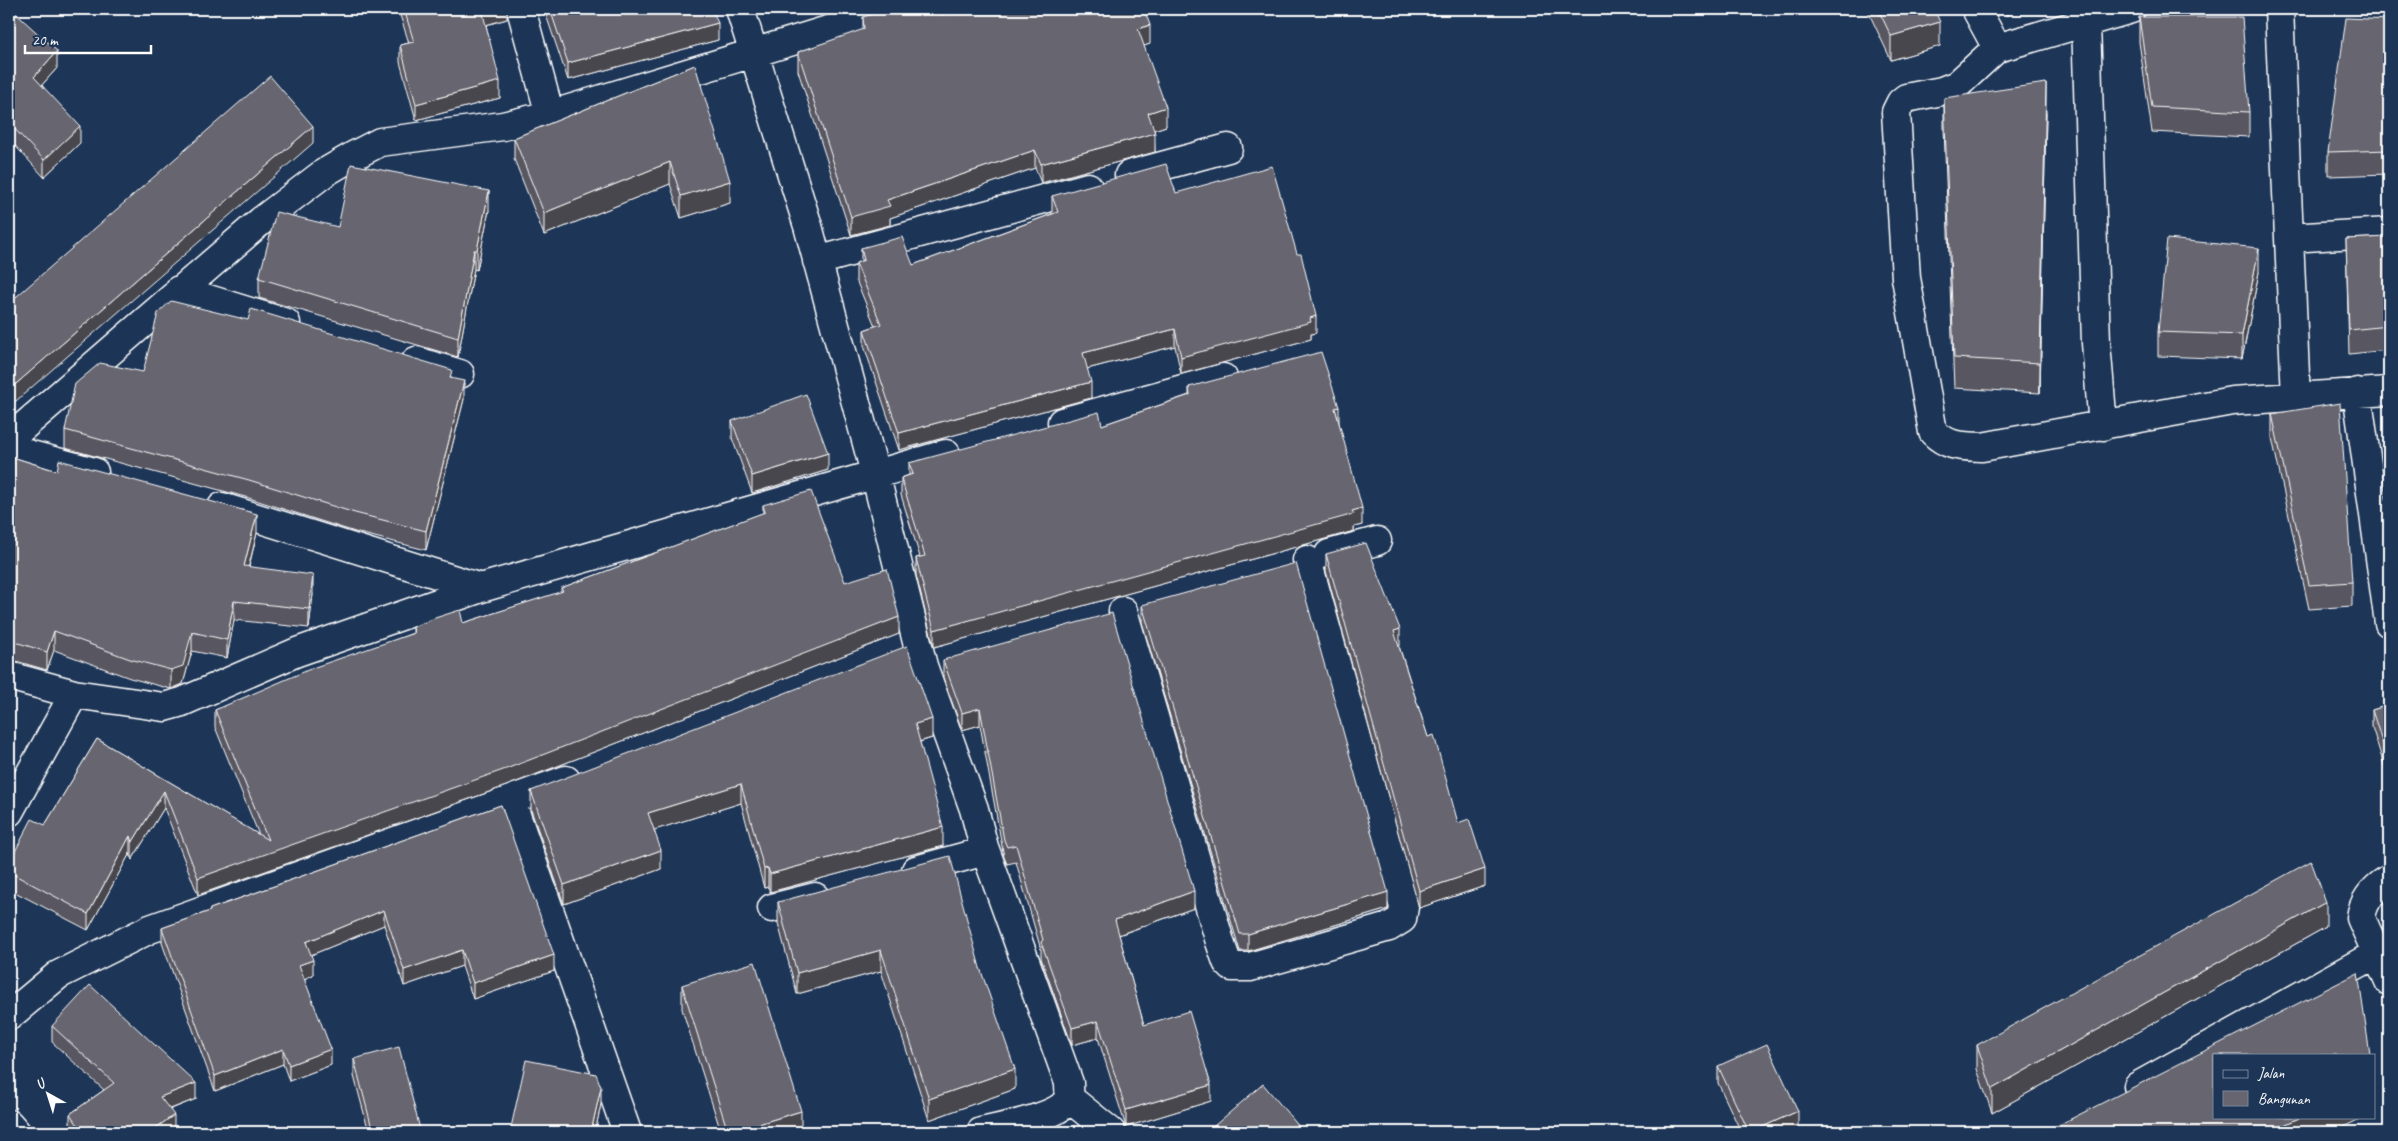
<svg xmlns="http://www.w3.org/2000/svg" width="2398" height="1141" viewBox="0 0 2398 1141" font-family="Caveat,sans-serif">
<rect width="100%" height="100%" fill="#1d3557"/>
<filter id="ink" filterUnits="userSpaceOnUse"><feTurbulence type="fractalNoise" baseFrequency=".02" numOctaves="2"/><feDisplacementMap in="SourceGraphic" scale="10" xChannelSelector="R" yChannelSelector="G"/><feConvolveMatrix kernelMatrix="1 2 1 2 8 2 1 2 1" color-interpolation-filters="sRGB"/></filter>
<g filter="url(#ink)">
<g fill="none" stroke-linecap="round" stroke-linejoin="round">
<g stroke="#fff" stroke-width="31">
<path id="street" d="M521 9 550 115 897 9
M740 9 808 226 875 473 923 666 974 809 984 847 1069 1083C1069 1088 1070 1095 1068 1099 1059 1118 1001 1127 981 1132
M1976 9 1997 48
M2131 9 1997 48 1957 85 1942 91 1906 98 1901 102 1896 112 1906 278 1933 432C1948 447 1962 446 1982 447L2232 401 2389 391
M2279 9 2296 398
M2086 22 2096 343 2103 426
M1129 175 1228 148
M2289 238 2389 232
M817 261 1088 187
M179 290 286 323
M416 361 460 374
M2357 392 2389 623
M1062 422 1223 378
M9 439 261 221 324 173 353 156 380 142 503 126 550 115
M9 449 94 472
M222 507 481 588
M1329 554 1377 541
M1123 611 1220 942 1227 962 1232 967H1250L1389 927 1402 919 1404 907 1307 560
M9 676 74 694
M511 801 627 1132
M9 812 74 694 164 707 182 702 297 652 481 588 946 454
M916 870 985 851
M2389 879C2374 888 2363 900 2361 918L2389 981
M772 908 815 897
M9 1016 58 975 150 929 566 780
M2138 1086 2376 954
M1069 1098 1111 1132"/>
</g>
<g stroke="#fff" stroke-width="31">
<path id="secondary" d="M9 1124 16 1132"/>
</g>
<use href="#street" stroke="#1d3557" stroke-width="28"/>
<use href="#secondary" stroke="#1d3557" stroke-width="28"/>
</g>
<path fill="#585760" stroke="#fff" d="M9 9 57 68 42 85 80 143 44 177 9 139Z
M398 9H507V19L486 25 500 98 416 120 400 62V45L409 43Z
M544 9H712L718 40 568 80Z
M1867 9H1934L1940 46 1891 60Z
M2004 9H2015L2007 16Z
M942 15 1150 44 1144 46 1166 126 1154 130 1155 152 1041 183 1035 168 890 218V225L851 235 798 71V52L863 30V17Z
M2139 17 2249 112V137L2152 132 2139 42Z
M2389 20V174L2328 176V152Z
M695 65 730 203 681 218 670 184 544 235 514 159V138Z
M1944 98 2046 113 2040 393 1954 388 1944 128Z
M1176 193 1316 333 1311 334V339L1181 374 1175 346 1087 369 1091 398 899 450 864 346V330L875 326 856 280V263L861 261V248L913 265 1052 214V196Z
M489 210 477 270 474 269 458 357 259 298V278L338 227Z
M2389 237V350L2349 354 2346 239Z
M2259 272 2242 359 2158 356V332Z
M143 372 452 378 464 399 426 550 355 532 249 498 65 448V430Z
M1189 387 1339 423 1362 525 1354 527V531L934 647 916 575V558L920 557 901 495V478L909 475V463L1102 425 1189 395Z
M2272 414 2352 582V606L2309 609 2272 438Z
M732 421 828 470 752 493 732 438Z
M9 456 257 533 249 567 313 594 309 628 234 620 227 658 192 651 183 684 171 689 130 678 54 650 47 670 9 659Z
M763 505 899 634 506 786 198 895 164 808 132 860 130 853 88 930 9 889V863L45 825 97 739 259 835 215 727V710L413 633V627L463 623 561 592V588L763 513Z
M1326 554 1400 646H1399L1428 737 1458 823 1485 886 1419 908 1326 571Z
M1142 605 1388 909 1248 951H1240L1142 622Z
M943 660 1194 908 1119 935 1144 1025 1211 1101 1126 1127 1098 1038 1072 1045 1041 958V950L1016 862 1007 864 1004 857 980 725 962 730 943 677Z
M2389 705V781L2372 727V710Z
M932 738 920 742 943 846 770 892 768 887 764 888 741 803 654 830 661 869 564 904 531 810V791Z
M501 805 554 971 473 999 462 966 404 986 384 925 311 955 313 975 304 979 331 1065 289 1081 283 1064 215 1091 162 943V928L210 911V909Z
M778 902 980 968 1015 1089 929 1120 881 971 797 994 778 923Z
M2326 927 1992 1113 1977 1069V1045Z
M682 985 801 1132H721L682 1009Z
M52 1026 196 1099 169 1110 174 1131 172 1132H71L70 1130V1114L104 1090 52 1042Z
M354 1059 420 1132H369L354 1076Z
M1718 1066 1798 1128 1788 1132H1741L1718 1083Z
M601 1104 595 1132H510Z"/>
<path fill="#47474e" stroke="#fff" d="M485 9H507V19L482 26V10Z
M2007 9H2015L2007 16Z
M1940 22V46L1891 60V36Z
M718 23V40L568 80V63Z
M1150 25V44L1138 48V29Z
M57 51V68L34 94V77Z
M500 81V98L416 120V104Z
M2046 83V113L2040 393V363Z
M1166 107V126L1148 132V113Z
M80 126V143L44 177V160Z
M313 126V143L9 407V390Z
M1155 133V152L1041 183V164Z
M1035 150V168L890 218V225L851 235V217L887 200Z
M670 162V184L544 235V213Z
M730 181V203L681 218V196Z
M489 191V210L477 270V250Z
M2259 248V272L2242 359V335Z
M474 250V269L458 357V338Z
M1316 316V333L1311 334V339L1181 374V357Z
M1175 329V346L1083 370V353Z
M464 381V399L426 550V531Z
M1091 382V398L899 450V433Z
M1339 407V424L1335 408Z
M828 453V470L752 493V476Z
M1362 508V525L1354 527V531L934 647V630Z
M257 514V533L244 585V566Z
M313 575V594L309 628V609Z
M234 601V620L227 658V640Z
M899 617V634L506 786 198 895V878Z
M1400 629V646L1394 648V631Z
M54 631V650L47 670V652Z
M192 632V651L183 684 171 689V670Z
M980 708V725L962 730V713Z
M932 719V738L915 743V724Z
M741 784V803L648 832V813Z
M164 791V808L132 860V843Z
M943 827V846L770 892V874Z
M130 836V853L88 930V914Z
M661 850V869L564 904V885Z
M768 868V887L764 888V869Z
M1485 869V886L1419 908V891Z
M1194 891V908L1115 936V920Z
M1388 892V909L1248 951V934Z
M2326 902V927L1992 1113V1089Z
M384 910V925L306 957V942Z
M462 950V966L404 986V970Z
M881 950V971L797 994V973Z
M554 955V971L473 999V983Z
M313 960V975L299 981V965Z
M1098 1021V1038L1072 1045V1028Z
M283 1049V1064L215 1091V1076Z
M331 1049V1065L289 1081V1065Z
M1015 1069V1089L929 1120V1099Z
M196 1083V1099L160 1113V1097Z
M1211 1085V1101L1126 1127V1110Z
M601 1087V1104L595 1132H591Z
M801 1111V1132H732Z
M1798 1111V1128L1788 1132H1751Z
M174 1115V1131L172 1132H150Z
M2301 1117H2364L2333 1132H2269Z
M420 1129V1132H407Z"/>
<path fill="#666570" stroke="#fff" d="M9 9H11L57 51 34 77 80 126 44 160 9 123Z
M404 9H485L482 10 500 81 416 104 400 45 414 42Z
M550 9H712L718 23 568 63Z
M889 9H940L942 15 963 9H1144L1150 25 1138 29 1166 107 1148 113 1155 133 1041 164 1035 150 887 200 890 206 851 217 798 52 864 29 863 17Z
M1878 9H1934L1940 22 1891 36Z
M2139 17H2242L2249 112 2152 107Z
M2346 18 2389 20V150L2328 152Z
M695 65 730 181 681 196 670 162 544 213 514 138Z
M270 76 313 126 9 390V303Z
M2046 83 2040 363 1954 358 1944 98Z
M351 164 489 191 477 250H474L458 338 259 278 276 212 338 227Z
M1166 164 1176 193 1272 166 1297 254H1301L1316 316 1310 318 1311 322 1181 357 1175 329 1083 353 1091 382 899 433 864 330 881 324 856 263 864 260 861 248 902 237 913 265 1058 212 1052 196Z
M2389 237V326L2349 330 2346 239Z
M2167 239 2259 248 2242 335 2158 332Z
M171 301 248 320 251 309 452 370 450 378 464 381 426 531 355 513 249 480 65 430 75 384 100 363 143 372 158 313Z
M1321 352 1339 407 1335 408 1362 508 1352 511 1354 514 934 630 916 558 925 556 901 478 913 474 909 463 1099 412 1102 425 1190 395 1189 387Z
M806 394 828 453 752 476 732 421Z
M2340 403 2352 582 2309 585 2272 414Z
M9 456 57 471 59 460 257 514 244 566 313 575 309 609 234 601 227 640 192 632 183 666 171 670 130 659 54 631 47 652 9 640Z
M811 491 845 582 887 569 899 617 506 769 198 878 164 791 132 843 130 836 88 914 9 872V863L32 819 45 825 97 739 268 840 215 710 315 667 414 633 413 627 435 618 460 610 463 623 563 591 561 588 765 512 763 505Z
M1366 543 1400 629 1394 631 1428 737 1434 735 1458 823 1469 819 1485 869 1419 891 1326 554Z
M1296 563 1388 892 1248 934H1240L1142 605Z
M1112 613 1194 891 1115 920 1144 1025 1189 1011 1211 1085 1126 1110 1098 1021 1072 1028 1041 942 1043 940 1016 845 1007 847 1004 840 980 708 962 713 943 660Z
M907 646 932 719 915 724 943 827 770 874 768 868 764 869 741 784 648 813 661 850 564 885 531 791Z
M2389 705V764L2372 710Z
M501 805 554 955 473 983 462 950 404 970 384 910 306 942 313 960 299 965 331 1049 289 1065 283 1049 215 1076 162 928 210 911V909Z
M950 856 980 968 1015 1069 929 1099 881 950 797 973 778 902Z
M2311 861 2326 902 1992 1089 1977 1045Z
M755 962 801 1111 732 1132H728L682 985Z
M2358 973 2370 1055H2214V1117H2301L2269 1132H2057L2053 1128Z
M90 985 196 1083 160 1097 174 1115 150 1132H83L70 1114 114 1083 52 1026Z
M1767 1044 1798 1111 1751 1132H1749L1718 1066Z
M399 1047 420 1129 407 1132H373L354 1059Z
M526 1060 596 1074 601 1087 591 1132H586L566 1128V1132H510Z
M1263 1084 1301 1129 1298 1132H1207Z"/>
</g>
<rect width="2398" height="1141" fill="none" stroke="#1d3557" stroke-width="30"/>
<rect x="15" y="15" width="2368" height="1111" fill="none" stroke="#fff" stroke-width="2" filter="url(#ink)"/>
<rect x="2213" y="1054" width="162" height="65" fill="#1d3557" stroke="#77869a"/>
<rect x="2223" y="1070" width="25" height="8" fill="#1d3557" stroke="#77869a"/>
<text x="2258" y="1078" font-size="15" fill="#ffffff">Jalan</text>
<rect x="2223" y="1091" width="25" height="15" fill="#666570" stroke="#77869a"/>
<text x="2258" y="1104" font-size="15" fill="#ffffff">Bangunan</text>
<g transform="translate(48 1094) rotate(321)" stroke="#1d3557" stroke-width="4" paint-order="stroke">
<path d="M0-4L9 19L0 12L-9 19Z" fill="#ffffff"/>
<text y="-8" font-size="14" font-weight="bold" text-anchor="middle" fill="#ffffff">U</text>
</g>
<path d="M25 45v8h126v-8" fill="none" stroke="#ffffff" stroke-width="2.5"/>
<text x="32" y="45" font-size="15" fill="#ffffff" stroke="#1d3557" stroke-width="4" paint-order="stroke">20 m</text>
</svg>
